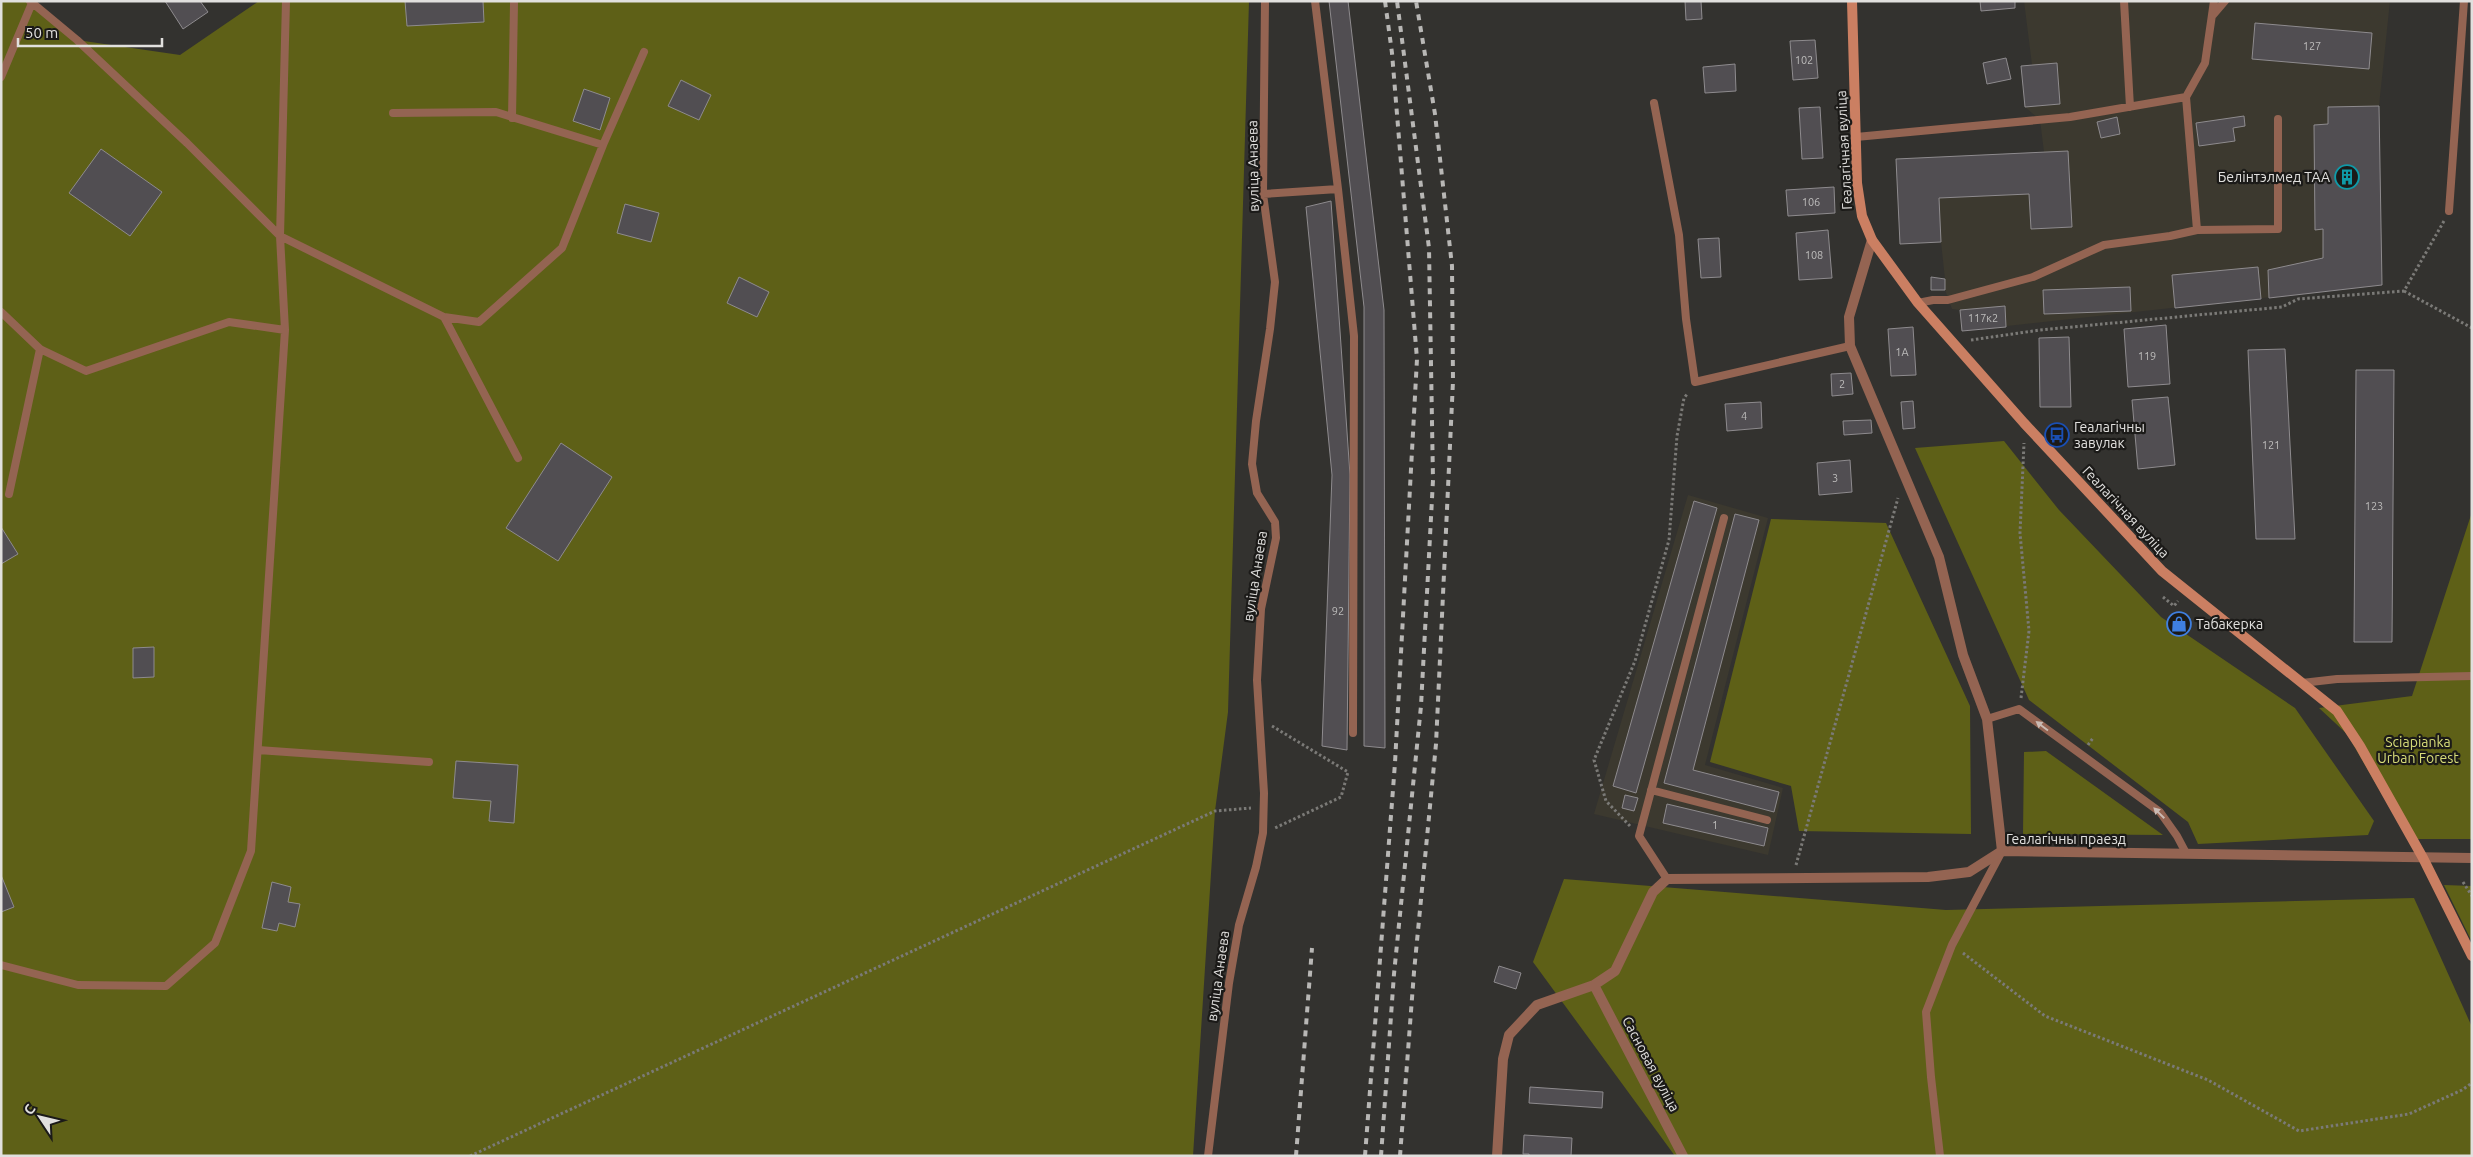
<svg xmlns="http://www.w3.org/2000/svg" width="2473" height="1157" viewBox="0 0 2473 1157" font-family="Ubuntu,sans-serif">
<rect width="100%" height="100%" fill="#33322f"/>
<path fill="#3c392f" d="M2024 1H2390L2379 106 2382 285 1962 331 1960 310 1952 309 1945 290V279L1941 242 1900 244 1896 159 2044 152 2040 120 2025 107 2021 66 2032 65Z
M1688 495 1768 518 1705 765 1783 788 1768 855 1594 814Z"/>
<path fill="#5e6017" d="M1 1H30L77 40 180 55 259 1H1249L1228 712 1215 811 1193 1156H1Z
M2004 441 2059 510 2161 617 2295 708 2374 821 2368 835 2198 844 2188 822 2029 700 1915 448Z
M2472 512V839H2408L2347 734 2319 708 2412 696Z
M1771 519 1886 523 1970 706 1971 834 1799 831 1791 786 1710 762Z
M2046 751 2163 835 2023 834 2024 752Z
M1564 879 1946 910 2414 898 2472 1027V1156H1675L1533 962Z
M2444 885 2472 886V942Z"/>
<path fill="#514e52" stroke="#8e8b8e" d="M165 1H200L208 12 183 29Z
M405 1H483L484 22 407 26Z
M1329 1H1348L1384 310 1385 748 1364 746V307Z
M1685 1H1701L1702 19 1686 20Z
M1980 1H2015V8L1981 11Z
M2255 23 2372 33 2369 69 2252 59Z
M1815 40 1818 78 1793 80 1790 41Z
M2006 58 2011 79 1987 84 1983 63Z
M2057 63 2060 104 2025 107 2021 66Z
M1735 64 1736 91 1705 93 1703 67Z
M681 80 711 95 699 120 668 106Z
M584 89 610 98 600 130 573 121Z
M2379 106 2382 285 2269 298 2268 270 2323 258V229L2315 230 2314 125 2328 124V107Z
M1820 107 1823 158 1802 159 1799 108Z
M2244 116 2245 126 2233 128 2235 141 2199 146 2196 123Z
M2117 117 2120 134 2101 138 2097 122Z
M101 149 162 192 130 236 69 193Z
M2068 151 2072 227 2031 229 2029 194 1939 198 1941 242 1900 244 1896 159Z
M1834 187 1835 213 1788 216 1786 190Z
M1331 201 1350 475 1347 750 1322 746 1332 475 1306 207Z
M625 204 659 213 651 242 617 233Z
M1828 230 1832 278 1799 280 1796 233Z
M1719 238 1721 277 1701 278 1698 239Z
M2258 267 2261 299 2175 308 2172 275Z
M739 277 769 292 757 317 727 303Z
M1931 277 1945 279V290H1931Z
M2130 287 2131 311 2044 314 2043 290Z
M2005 306 2006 327 1962 331 1960 310Z
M2166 325 2170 384 2128 387 2124 329Z
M1913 327 1916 375 1891 376 1888 329Z
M2069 337 2071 407H2040L2039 338Z
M2285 349 2295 539H2256L2248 350Z
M2356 370H2394L2392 642H2354Z
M1851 373 1853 394 1832 396 1831 374Z
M2168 397 2175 465 2138 469 2132 400Z
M1913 401 1915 428 1903 429 1901 402Z
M1761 402 1762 428 1727 431 1725 404Z
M1871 420 1872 433 1844 435 1843 421Z
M561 443 612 477 558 561 506 528Z
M1850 460 1852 492 1819 495 1817 463Z
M1694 501 1717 508 1636 793 1613 786Z
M1735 514 1759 520 1693 770 1779 792 1774 812 1664 783Z
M1 527 18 554 1 564Z
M154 647V677L133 678V648Z
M456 761 518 765 514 823 489 821 491 801 453 798Z
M1625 795 1638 798 1634 811 1622 808Z
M1667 804 1768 828 1764 846 1663 823Z
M1 875 14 907 1 912Z
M272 882 291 887 288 902 300 904 295 927 279 923 277 931 262 928Z
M1499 966 1521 973 1516 989 1494 982Z
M1530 1087 1603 1092 1602 1108 1529 1103Z
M1524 1135 1572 1138 1571 1156H1529V1154H1523Z"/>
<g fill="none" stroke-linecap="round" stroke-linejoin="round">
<path stroke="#7b7a77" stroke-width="3" stroke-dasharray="2.5 2.5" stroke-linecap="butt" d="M2404 291 2472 328
M1971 340 2040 330 2282 307 2298 299 2404 291 2444 221
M2163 597 2174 606 2178 601
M2021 698 2029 631 2020 533 2024 443
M1272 726 1348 772 1341 797 1275 828
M2088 745 2093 738
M1630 826 1606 801 1594 760 1635 661 1669 540 1677 436 1684 398 1688 393
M1796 865 1898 498
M2463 882 2472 896
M1963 953 2045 1016 2208 1080 2299 1131 2409 1114 2462 1090 2472 1083
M470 1156 1215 811 1251 808"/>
<path stroke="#946452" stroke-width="8" d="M286 1 280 236 444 317 518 458
M1315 1 1338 189
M2124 1 2130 107
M2213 15 2225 1
M1 77 32 3
M2186 97 2197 230
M1654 103 1679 235 1686 319 1695 382 1850 346
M393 113 496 112 603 145 644 52
M512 118 514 3
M1856 137 2070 117 2186 97 2205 63 2214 1
M1263 194 1338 189 1354 336 1353 733
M2449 211 2464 1
M1918 303 1933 300H1948L2033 277 2104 245 2170 236 2197 230 2278 229V119
M1 312 40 349
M444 317 479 322 562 248 603 145
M9 494 40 349 86 371 229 322 285 330 280 236 187 143 77 40 30 1
M2302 683 2337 679 2472 676
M1987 719 2019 709 2160 812 2177 836 2186 853
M258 750 429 762
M1651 790 1767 820
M1667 879 1639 836 1724 518
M1 965 78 985 166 986 215 943 251 851 285 330
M1208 1156 1229 983 1239 925 1256 867 1263 833 1264 793 1257 680 1261 609 1276 538 1275 522 1257 493 1252 464 1256 421 1270 329 1275 282 1263 194 1265 1
M1940 1156 1931 1077 1926 1012 1952 945 2002 851"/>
<path stroke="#946452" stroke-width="10" d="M1872 240 1849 317 1850 346 1939 557 1963 655 1987 719 2002 851
M1594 985 1683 1156
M1497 1156 1503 1059 1509 1035 1537 1005 1594 985 1615 971 1653 892 1667 879 1928 877 1969 872 2002 851 2472 858"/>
<path stroke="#cb7f62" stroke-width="10" d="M1852 1 1857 183 1862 216 1872 240 1918 303 2024 423 2162 571 2337 711 2360 746 2423 858 2472 956"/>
<path stroke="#b8b7b5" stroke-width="4" stroke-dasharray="6 6" stroke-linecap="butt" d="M1296 1156 1312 948
M1365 1156 1395 763 1417 359 1392 53 1385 1
M1381 1156 1394 974 1421 706 1433 480 1429 248 1397 1
M1400 1156 1414 972 1436 744 1453 381 1452 266 1435 114 1416 1"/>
</g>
<defs><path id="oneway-solid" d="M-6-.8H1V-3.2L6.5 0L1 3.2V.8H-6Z" transform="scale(1.25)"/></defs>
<g fill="#cabbb4">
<use href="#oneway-solid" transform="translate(2042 726) rotate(-143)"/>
<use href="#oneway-solid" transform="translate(2159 813) rotate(-135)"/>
</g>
<defs>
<g id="building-ring" transform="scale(1.25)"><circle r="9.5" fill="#1b1a18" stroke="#0f9aa8" stroke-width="1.5"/><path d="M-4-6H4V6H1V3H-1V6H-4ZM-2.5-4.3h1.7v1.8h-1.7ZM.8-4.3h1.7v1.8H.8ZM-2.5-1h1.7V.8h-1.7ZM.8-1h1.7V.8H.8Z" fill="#0f9aa8"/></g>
<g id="bus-ring" transform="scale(1.25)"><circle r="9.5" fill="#1b1a18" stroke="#1a4fb4" stroke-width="1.5"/><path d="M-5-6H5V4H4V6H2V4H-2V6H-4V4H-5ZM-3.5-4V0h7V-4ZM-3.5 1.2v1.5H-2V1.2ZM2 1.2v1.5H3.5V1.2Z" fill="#1a4fb4"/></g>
<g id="shop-ring" transform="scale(1.25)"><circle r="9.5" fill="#1b1a18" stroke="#3f7fe0" stroke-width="1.5"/><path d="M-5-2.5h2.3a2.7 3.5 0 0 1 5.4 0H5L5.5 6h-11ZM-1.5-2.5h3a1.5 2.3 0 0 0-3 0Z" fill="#3f7fe0"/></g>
</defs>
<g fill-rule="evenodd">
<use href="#building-ring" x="2347" y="177"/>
<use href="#bus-ring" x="2057" y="435"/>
<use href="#shop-ring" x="2179" y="624"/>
</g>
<g text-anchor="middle" stroke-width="4.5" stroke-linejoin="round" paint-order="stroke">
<g font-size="11" fill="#bdbcbb">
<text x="2312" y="50">127</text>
<text x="1804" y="64">102</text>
<text x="1811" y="206">106</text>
<text x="1814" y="259">108</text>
<text x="1983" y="322">117к2</text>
<text x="1902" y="356">1А</text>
<text x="2147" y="360">119</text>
<text x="1842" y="388">2</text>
<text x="1744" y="420">4</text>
<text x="2271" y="449">121</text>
<text x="1835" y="482">3</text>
<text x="2374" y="510">123</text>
<text x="1338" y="615">92</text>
<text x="1715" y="829">1</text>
</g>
<g font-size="14" fill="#e1e0de" stroke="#1b1a18">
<text transform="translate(1844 150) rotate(-93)" y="5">Геалагічная вуліца</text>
<text transform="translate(1253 166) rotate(-91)" y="5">вуліца Анаева</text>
<text transform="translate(2126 512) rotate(47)" y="5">Геалагічная вуліца</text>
<text transform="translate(1255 576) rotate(-81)" y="5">вуліца Анаева</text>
<text x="2066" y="844">Геалагічны праезд</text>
<text transform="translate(1218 976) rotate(-82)" y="5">вуліца Анаева</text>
<text transform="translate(1651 1064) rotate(62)" y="5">Сасновая вуліца</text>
</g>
<g font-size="14" fill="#e1e0de" stroke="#1b1a18" text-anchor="start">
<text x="2330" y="182" text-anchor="end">Белінтэлмед ТАА</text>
<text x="2074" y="432">Геалагічны<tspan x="2074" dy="16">завулак</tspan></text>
<text x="2196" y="629">Табакерка</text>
</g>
<g font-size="14" fill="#d7dc79" stroke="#1b1a18">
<text x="2418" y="747">Sciapianka<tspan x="2418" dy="16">Urban Forest</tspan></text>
</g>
</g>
<rect width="2473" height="1157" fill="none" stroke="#e1e0de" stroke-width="5"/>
<g transform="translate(40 1117) rotate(305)" stroke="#1b1a18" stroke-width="4" paint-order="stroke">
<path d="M0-4L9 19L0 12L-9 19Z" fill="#e1e0de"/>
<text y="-8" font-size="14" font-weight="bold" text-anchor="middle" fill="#e1e0de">С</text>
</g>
<path d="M18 38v8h144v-8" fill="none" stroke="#e1e0de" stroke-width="2.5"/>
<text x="25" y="38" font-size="15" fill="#e1e0de" stroke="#1b1a18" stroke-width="4" paint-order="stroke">50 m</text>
</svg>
